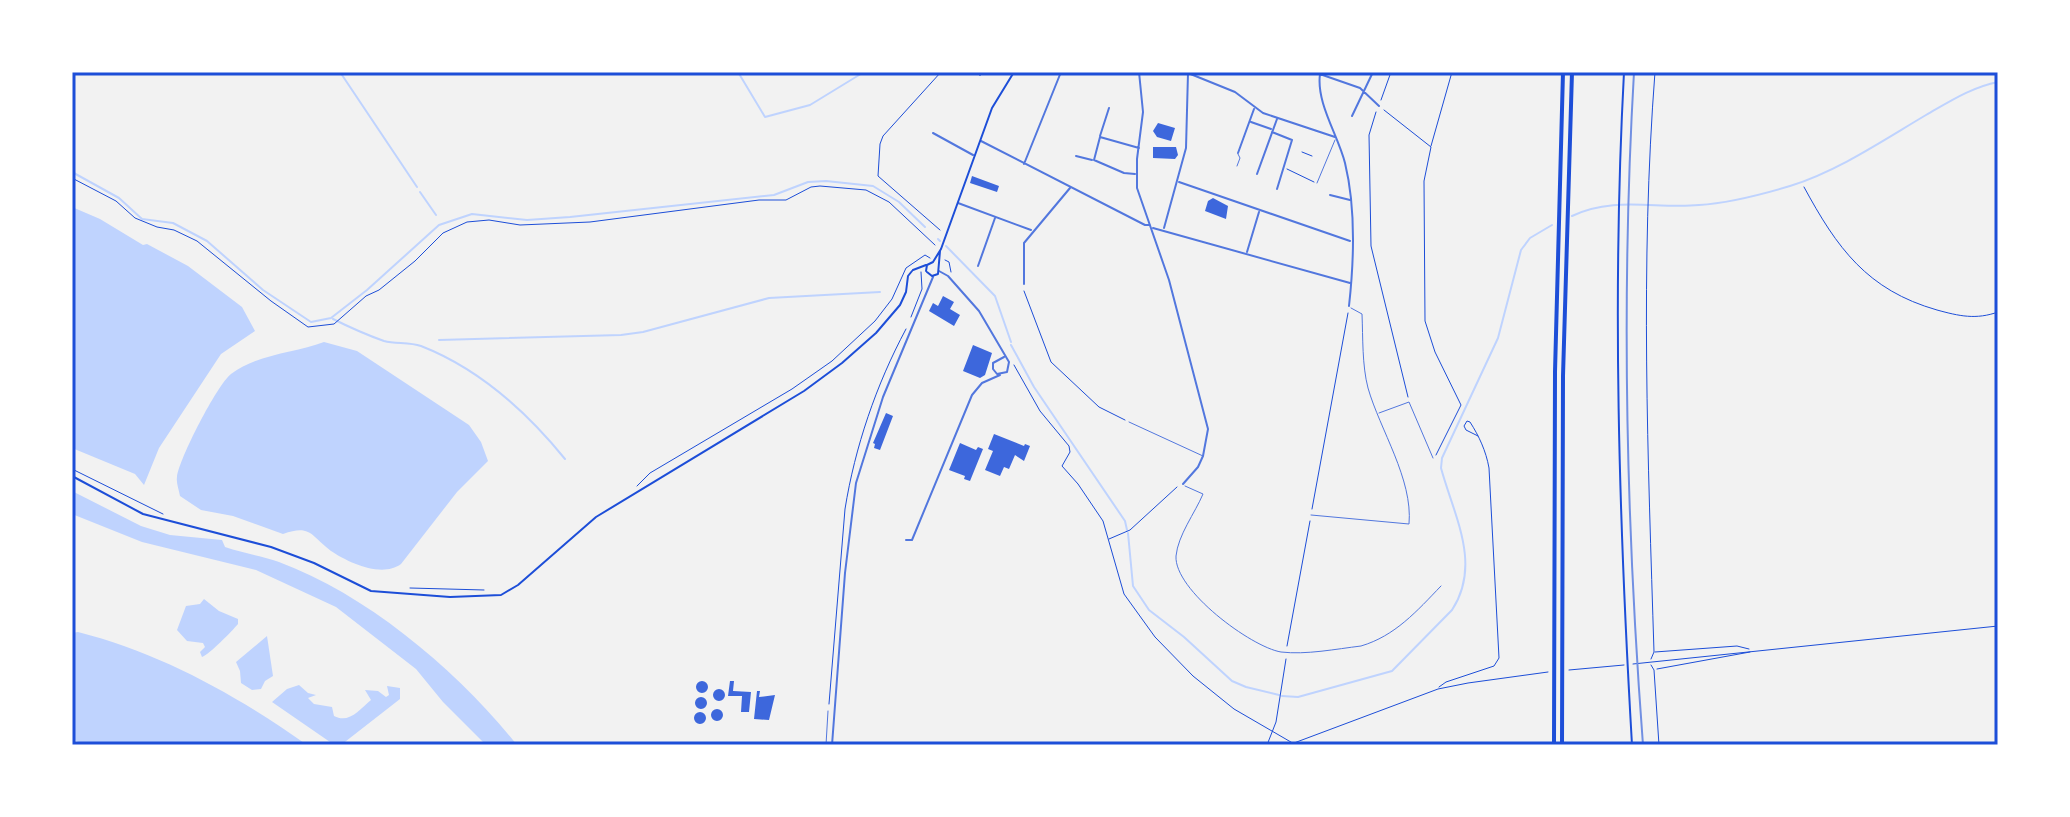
<svg xmlns="http://www.w3.org/2000/svg" width="2070" height="817" viewBox="0 0 2070 817" font-family="Lora,serif">
<rect width="100%" height="100%" fill="#f2f2f2"/>
<path fill="#bfd3fe" d="M72 207 100 219 143 245 147 244 188 266 242 307 255 331 221 354 159 448 144 485 135 474 72 448Z
M324 342 357 351 469 425 481 442 488 461 457 492 401 564C382 578 349 563 331 551 311 536 311 524 283 534L233 516 201 510 180 496C179 490 176 483 177 477 179 459 217 385 231 374 257 354 295 353 324 342Z
M72 491 141 526 170 535 222 540 225 547C243 553 262 556 279 562 368 595 458 671 517 745H486L443 702 416 669 336 607 256 570 142 542 72 514Z
M204 599 219 611 238 619V624C232 631 210 654 202 657L200 652 205 647 203 643 187 641 177 630 186 606 200 604Z
M78 632C161 653 238 696 307 745H85L72 739V633Z
M267 636 273 676 265 681 261 689 252 690 241 683 240 671 236 662Z
M299 685 308 693 316 695 308 698 314 704 332 707 334 716C349 724 359 710 371 700L365 690 378 691 386 697 389 695 387 686 400 688V699L341 745H328L330 742 272 702 287 689Z"/>
<g fill="none" stroke-linecap="round" stroke-linejoin="round">
<path stroke="#bfd3fe" stroke-width="2" d="M340 72 417 187
M738 72 765 117 810 105 864 72
M72 172 119 198 142 219 173 223 207 241 263 290 311 322 331 318 367 290 439 225 472 214 527 220 570 217 774 195 808 182 826 181 873 186 899 202 925 227
M420 192 436 215
M1572 216C1613 196 1656 209 1699 205 1730 203 1760 195 1790 186 1838 171 1882 141 1926 115 1949 102 1972 87 1998 82
M938 239 940 241
M946 246 995 296 1011 342
M333 319C349 327 367 335 384 341 396 344 409 342 421 346 480 369 526 411 565 459
M439 340 621 335 643 332 769 298 880 292
M1011 345 1034 387 1125 521 1127 530
M1128 533 1133 586 1149 610 1184 637 1232 681 1246 687 1279 695
M1282 696 1298 697 1392 671 1452 610C1482 564 1454 516 1441 468L1442 458 1498 338 1521 250 1530 238 1552 225"/>
</g>
<path fill="#3d67dc" d="M1158 123 1175 128 1171 141 1157 137 1153 131Z
M1153 147H1176L1178 155 1175 159 1153 158Z
M972 176 999 186 997 192 970 183Z
M1213 198 1228 206 1226 219 1205 211 1208 201Z
M943 296 954 302 950 309 960 315 954 326 929 311 933 303 938 306Z
M973 345 992 353 985 375 980 378 963 371Z
M886 413 893 416 880 450 874 448 875 444 873 443Z
M994 434 1024 446 1025 444 1030 446 1024 461 1015 455 1009 469 1004 467 1000 476 985 470 993 451 988 449Z
M960 443 976 450 978 447 983 449 970 481 964 479 965 476 949 470Z
M696 687a6 6 0 1 1 12 0a6 6 0 1 1-12 0Z
M730 681H734L733 691 751 692 749 712H741L742 696H728Z
M713 695a6 6 0 1 1 12 0a6 6 0 1 1-12 0Z
M757 691H760L759 697 775 695 769 720 754 719Z
M695 703a6 6 0 1 1 12 0a6 6 0 1 1-12 0Z
M711 715a6 6 0 1 1 12 0a6 6 0 1 1-12 0Z
M694 718a6 6 0 1 1 12 0a6 6 0 1 1-12 0Z"/>
<g fill="none" stroke-linecap="round" stroke-linejoin="round">
<path stroke="#1d4ed8" stroke-width="1" d="M1381 100 1391 72
M1384 110 1431 147 1424 181 1425 321 1435 352 1461 405 1436 455
M1376 112 1369 135 1371 246 1408 397
M1431 146 1452 72
M1302 152 1312 156
M1287 169 1314 182
M72 178 116 201 135 218 157 227 174 230 197 241 271 301 308 327 334 324 366 296 379 290 415 261 443 233 467 222 489 220 520 225 590 222 759 200H786L811 187 820 186 866 190 889 202 935 245
M1804 187C1837 248 1867 290 1937 310 1959 316 1976 320 1998 312
M940 230 878 176 880 144 883 136 941 72
M945 260 949 262 951 272
M1024 291 1051 362 1099 407 1125 420
M911 317 922 289 921 272
M1014 365 1040 411 1069 446 1070 452 1062 466 1078 484 1103 521 1124 594 1155 637 1193 676 1234 709 1296 745
M72 469 163 514
M637 486 650 473 792 389 832 361 875 321 892 299 906 268 925 255 930 258
M1312 509 1348 313
M1109 539 1130 530 1177 487
M410 588 484 590
M1287 646 1310 521
M1655 652 1737 646 1749 649
M1651 659 1654 652C1648 459 1640 265 1655 72
M1633 664 1998 626
M1651 665 1654 670 1659 745
M1657 669 1750 652
M1569 670 1624 665
M1439 687 1446 682 1494 666 1499 658 1489 468C1486 451 1479 436 1470 422L1467 421 1464 426 1466 430 1478 436
M829 704 845 509C855 447 876 385 906 329
M1294 743 1438 689 1468 683 1548 672
M1267 745 1276 722 1286 659"/>
<path stroke="#5277de" stroke-width="1" d="M1237 166 1240 158 1238 154
M1317 183 1335 140
M1379 413 1409 402 1433 458
M1129 422 1203 456
M1185 486 1203 494C1195 513 1178 535 1176 556 1174 590 1251 647 1281 652 1306 655 1336 649 1361 646 1395 636 1417 611 1441 586
M1311 515 1409 524C1413 479 1380 430 1368 388 1362 365 1363 338 1362 314L1351 308
M826 745 828 711"/>
<path stroke="#5277de" stroke-width="2" d="M1139 72 1143 112 1137 159V188L1169 280 1208 429 1203 456 1198 467 1183 484
M1314 72 1360 88 1379 106
M1188 73 1235 92 1263 113 1335 137
M1320 74C1316 103 1338 135 1345 163 1356 208 1354 261 1349 306
M980 75 982 72
M1352 116 1373 72
M1251 122 1271 129
M1272 132 1292 140 1277 189
M933 133 973 155
M1100 136 1109 108
M981 141 1145 225H1150
M1238 153 1254 109
M1076 156 1092 160
M1024 164 1061 72
M1135 174 1124 173 1094 160 1100 137 1139 148
M1257 174 1277 119
M1179 182 1350 241
M1330 195 1350 200
M958 203 1031 230
M1153 228 1350 283
M1164 228 1186 148 1188 73
M1247 252 1259 212
M978 266 995 218
M939 271 948 276 979 311 1009 362 1007 372 997 374 993 369V363L1004 357
M1024 284V243L1070 188
M906 540H912L972 395 982 383 1000 375"/>
<path stroke="#5277de" stroke-width="2" d="M832 745 845 573 856 483 883 397 933 277"/>
<path stroke="#1d4ed8" stroke-width="2" d="M1624 72C1612 296 1619 521 1632 745
M913 270 926 265
M926 271 927 265 933 262 941 249 992 108 1014 72
M927 272 932 276 938 274 940 251
M72 476 143 514 271 547 314 563 371 591 450 597 501 595 518 585 596 517 804 391 842 363 876 333 900 305 906 292 908 276 912 271"/>
<path stroke="#1d4ed8" stroke-width="4" d="M1554 745 1555 372 1563 72
M1562 745 1563 376 1572 72"/>
<path stroke="#7290e2" stroke-width="2" d="M1634 72C1621 296 1626 522 1643 745"/>
</g>
<rect width="2070" height="817" fill="none" stroke="#ffffff" stroke-width="148"/>
<rect x="74" y="74" width="1922" height="669" fill="none" stroke="#1d4ed8" stroke-width="3"/>
</svg>
